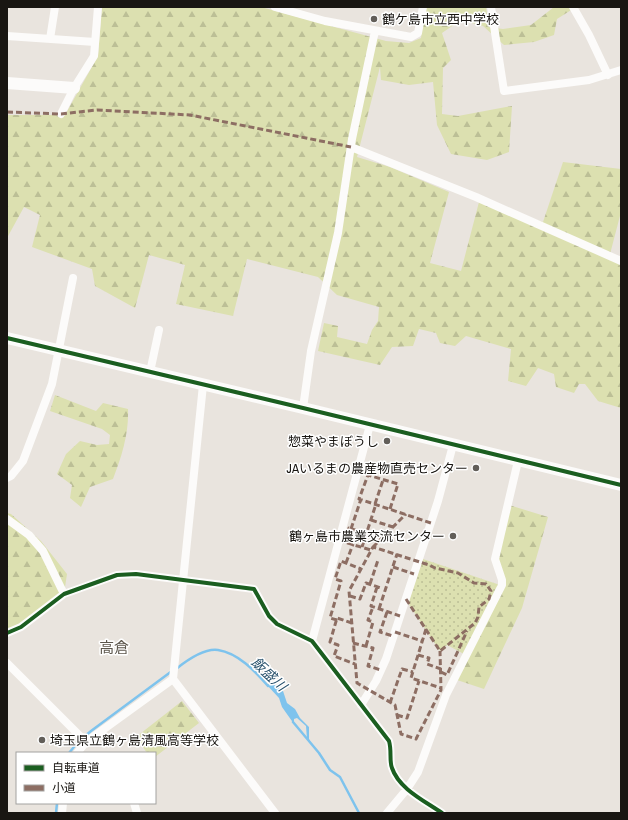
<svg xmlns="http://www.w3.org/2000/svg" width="628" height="820" viewBox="0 0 628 820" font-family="'Archivo Narrow','Noto Sans JP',sans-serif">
<defs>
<pattern id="green-dots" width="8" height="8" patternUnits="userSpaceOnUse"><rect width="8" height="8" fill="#dce0b0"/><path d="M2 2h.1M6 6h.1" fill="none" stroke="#bcbf96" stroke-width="1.8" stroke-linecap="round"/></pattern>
<pattern id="forest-firs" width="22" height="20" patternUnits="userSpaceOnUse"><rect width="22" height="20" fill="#dce0b0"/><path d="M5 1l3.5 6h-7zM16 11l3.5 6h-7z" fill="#bcbf96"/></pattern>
</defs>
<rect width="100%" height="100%" fill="#e9e4de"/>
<path fill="url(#green-dots)" d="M423 559 500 585 464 654 447 645 440 651 408 603Z"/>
<path fill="url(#forest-firs)" d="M102 7H261L386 41 409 43 421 38 425 7H486L489 27 503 29 531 25 554 7H576L557 19 554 35 534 42 504 45 483 26 461 20 442 33 451 60 443 68 442 114 458 116 512 106 509 152 487 160 451 154 437 125 433 82 409 85 381 80 380 67 357 157 390 167 449 192 430 263 461 271 479 202 543 222 563 162 621 169V212L609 258 621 264V408L598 401 585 384H579L574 393 556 387 554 374 538 368 526 386 508 381 511 349 466 336 455 346 440 343 436 333 419 329 413 346 392 347 380 365 318 351 324 323 338 326 337 337 367 344 372 330 378 321 379 307 337 295 318 277 247 259 233 316 176 304 185 265 149 255 135 308 95 286 92 269 32 247 40 215 24 207 7 238V115H65L98 56Z
M55 395 96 411 103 403 128 409C129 433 122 456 113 479L90 487 81 507 70 498 72 485 57 474 66 454 80 441 97 445 109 444 110 435 102 429 50 411Z
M509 505 548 517 522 608 484 689 454 679 502 585 495 559Z
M7 513 11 514 41 541 67 574 64 594 7 633Z
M182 701 199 723 155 757V753H147L136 737Z"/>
<path fill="#7ec3ed" d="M266 684 275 685 283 691 287 703 295 709 300 718 309 727V739L312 745 307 739 306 726 297 718 294 719V724L282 707 279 698Z"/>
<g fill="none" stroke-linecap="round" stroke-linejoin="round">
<path stroke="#7ec3ed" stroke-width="2.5" d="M176 669C186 661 204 648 218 650 238 653 255 671 268 686
M293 722 319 753 330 770 340 777 359 813
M69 753 78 742 91 731 172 671
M56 813 57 803"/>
<path stroke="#fcfbfa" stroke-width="8" d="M275 7 325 21 411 37 418 33 423 7
M491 7 504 91 589 80 621 70
M573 7 589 35 608 75
M7 36 95 42
M50 39 55 7
M61 114 74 88 94 56 98 7
M351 147 476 197 621 261
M150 372 159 330
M203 385 173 679 275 813
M303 408 311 351 338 233 352 139 375 31
M7 478 11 476 23 461 52 384 73 278
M7 519 29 535 43 551 64 594
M7 633 21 627 64 594 117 575 136 574 254 589 269 616 277 624 312 641 389 741C392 751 389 761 392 768 399 789 425 801 442 813
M312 641 370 425
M7 663 86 742
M361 705 376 681 386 659 438 501 453 445
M77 753 86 742 173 679
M134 803 137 813
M62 813 63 803
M387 813 407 789 418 772 446 695 502 585V580L495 559 518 461"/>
<path stroke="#fcfbfa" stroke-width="12" d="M7 83 74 88
M7 338 303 408 621 485"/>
<path stroke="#8d6e63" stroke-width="3" stroke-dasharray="6 3" stroke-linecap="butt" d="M7 112 61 114 97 110 190 115 351 147
M375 504 383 480
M390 509 398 484 368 475 359 499 431 523
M371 520 393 527
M351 529 361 499
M366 534 349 528 344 542 371 550
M362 547 376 504
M373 547 406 514
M346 563 353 544
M393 567 414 574
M370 584 378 560
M377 587 371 606 400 616
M350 596 360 599 366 583 381 588
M406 599 440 651 475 623 478 617 479 607 489 599 491 591 486 584 474 583 458 573 435 568 429 565 373 547 349 591 357 683 395 705 401 734 416 739 441 690 440 651
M379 609 397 554
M387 612 380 632 393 636
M337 620 330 618 341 581 335 579 341 561 361 569
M352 623 337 618 330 642 338 645 334 656 355 664
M426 629 411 678 441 688
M395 632 422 641
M353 643 373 648 368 666 381 670
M366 646 373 622 368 620 373 607
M418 655 429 658 427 664 441 669
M441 672 447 675 467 631
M390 703 402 669 413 672
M397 715 407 718 419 681"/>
<g stroke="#fff" stroke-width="6">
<path id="cycleway" d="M7 338 303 408 621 485
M7 633 21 627 64 594 117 575 136 574 254 589 269 616 277 624 312 641 389 741C392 751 389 761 392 768 399 789 425 801 442 813"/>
</g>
<use href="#cycleway" stroke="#1b5e20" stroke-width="4"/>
</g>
<g fill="#625e59" stroke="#fff" stroke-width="1.5">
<circle cx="374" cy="19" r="4"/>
<circle cx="387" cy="441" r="4"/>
<circle cx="476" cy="468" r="4"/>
<circle cx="453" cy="536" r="4"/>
<circle cx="42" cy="740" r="4"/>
</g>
<g text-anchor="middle" stroke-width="3" stroke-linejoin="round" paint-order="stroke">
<g font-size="13" fill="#191612" stroke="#fff" text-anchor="end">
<text x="382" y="24" text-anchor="start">鶴ケ島市立西中学校</text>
<text x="379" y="446">惣菜やまぼうし</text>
<text x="468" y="473">JAいるまの農産物直売センター</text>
<text x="445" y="541">鶴ヶ島市農業交流センター</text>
<text x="50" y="745" text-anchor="start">埼玉県立鶴ヶ島清風高等学校</text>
</g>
<g font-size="14" font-style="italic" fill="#28516c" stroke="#fff">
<text transform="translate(269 674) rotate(43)" y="5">飯盛川</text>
</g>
<g font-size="15" fill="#5c564c" stroke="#fff">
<text x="114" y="653">高倉</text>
</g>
</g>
<rect width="628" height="820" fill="none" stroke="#191612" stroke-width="16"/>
<rect x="16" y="752" width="140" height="52" fill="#ffffff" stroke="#a3a2a0"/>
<rect x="24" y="765" width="20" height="6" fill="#1b5e20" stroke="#a3a2a0"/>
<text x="52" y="772" font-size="12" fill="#191612">自転車道</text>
<rect x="24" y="785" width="20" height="6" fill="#8d6e63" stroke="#a3a2a0"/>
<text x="52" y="792" font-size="12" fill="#191612">小道</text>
</svg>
